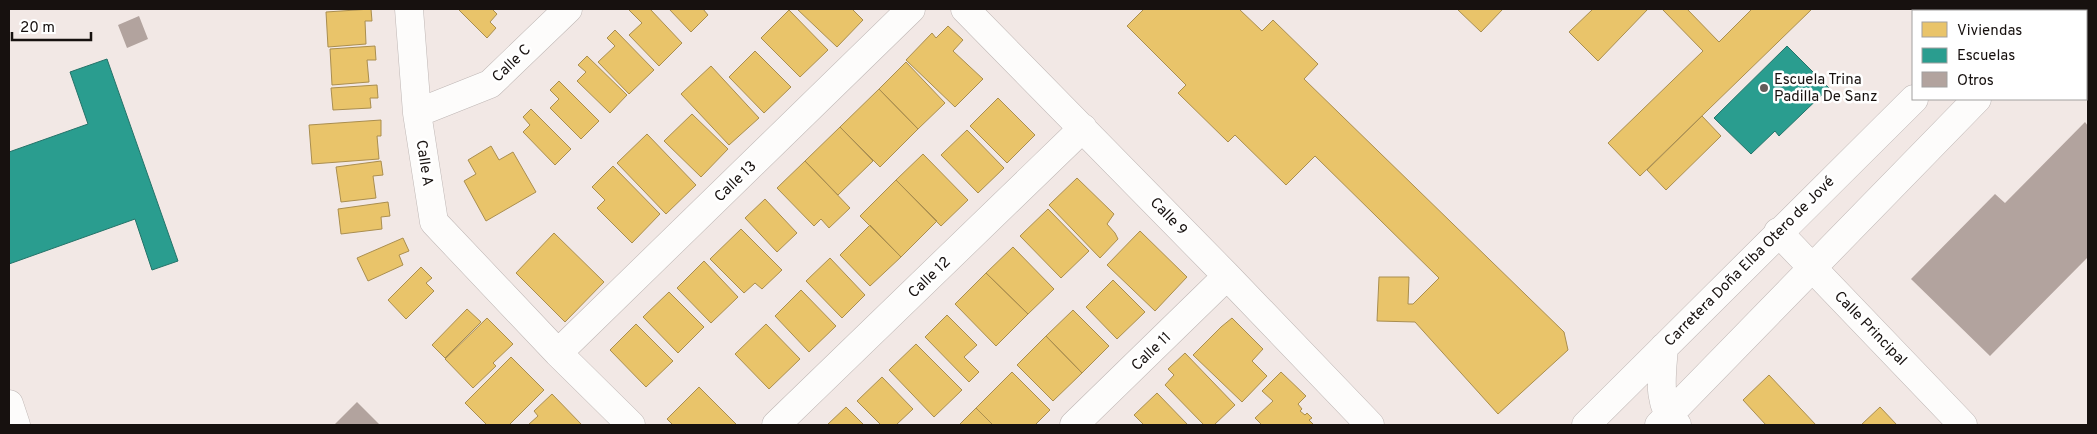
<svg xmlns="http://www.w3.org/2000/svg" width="2097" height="434" viewBox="0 0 2097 434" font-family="Overpass,sans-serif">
<rect width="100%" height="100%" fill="#f2e8e5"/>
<path fill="#e9c46a" stroke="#aa8e4f" d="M371 9 372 21H365L366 44 328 47 326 12Z
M458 9H492L497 14 490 22 496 28 487 38Z
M630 9H650L682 43 659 66 629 35 642 23 629 10Z
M669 9H703L708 15 691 32Z
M797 9H852L863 20 837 47Z
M1144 9H1239L1262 31 1273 20 1318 64 1304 79 1564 332 1568 350 1498 414 1415 322 1377 321 1379 277H1409L1408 304H1413L1439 278 1315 156 1286 185 1235 135 1228 142 1178 93 1186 85 1127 26Z
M1457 9H1503L1481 32Z
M1593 9H1648L1598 61 1569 32Z
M1662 9H1687L1719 42 1752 9H1812L1640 176 1608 143 1703 51Z
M789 10 828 50 800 77 761 38Z
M948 26 963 40 953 51 983 79 955 107 906 60 932 33 936 38Z
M615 30 654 70 629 94 598 62 615 46 607 38Z
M375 46 376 60H367L369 82 332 85 330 49Z
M755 51 791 87 764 113 729 77Z
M587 56 627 95 610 113 577 81 586 72 578 65Z
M906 62 945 103 918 129 879 89Z
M711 66 759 118 729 145 681 94Z
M559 81 599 121 581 139 550 108 559 99 550 90Z
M377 85 378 98H370L371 108 333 110 331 88Z
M879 89 918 129 880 167 840 127Z
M998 98 1035 135 1007 163 970 126Z
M531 109 571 149 555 165 523 132 530 125 523 117Z
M692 114 728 149 701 177 664 141Z
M1702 116 1721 136 1666 190 1647 170Z
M381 120V136H377L379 159 312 164 309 125Z
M840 127 873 161 838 195 805 161Z
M967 130 1004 168 978 193 941 155Z
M647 134 696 185 666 214 617 163Z
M491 146 499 160 513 152 536 192 486 221 464 181 476 174 468 160Z
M923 154 968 200 941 226 896 180Z
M381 161 383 175 373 176 376 198 341 202 336 167Z
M805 161 850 208 829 228 821 219 814 226 777 188Z
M613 166 660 214 632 243 597 208 605 200 592 187Z
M1077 178 1114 214 1107 224 1115 233 1118 239 1100 258 1049 205Z
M896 180 937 221 901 257 860 216Z
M765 199 797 233 777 252 745 218Z
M388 202 390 216 381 217 382 229 341 234 338 209Z
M1048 209 1089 251 1061 278 1020 236Z
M870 225 901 257 870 286 840 255Z
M741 229 782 270 762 289 755 283 744 293 710 259Z
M1140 231 1187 277 1155 311 1107 265Z
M554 233 604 282 565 322 516 273Z
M403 238 409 251 399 255 403 265 368 281 357 258Z
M1013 247 1054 289 1028 314 986 273Z
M830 258 865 295 842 318 806 281Z
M704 261 738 297 711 323 677 288Z
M421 267 432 278 426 283 434 291 406 319 388 300Z
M986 273 1028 314 996 346 955 304Z
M1113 280 1145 312 1117 339 1086 307Z
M801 290 836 326 809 352 775 316Z
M669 292 704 327 678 353 643 317Z
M467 309 481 322 445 358 432 345Z
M1073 310 1109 346 1082 373 1046 336Z
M947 315 977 345 964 357 979 372 969 382 925 337Z
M487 318 513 344 493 363 496 366 473 388 445 359Z
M1232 318 1263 349 1252 361 1267 376 1242 402 1193 355 1221 327Z
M636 324 673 361 646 387 610 350Z
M766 324 800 359 769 389 735 354Z
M1046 336 1082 373 1053 401 1017 365Z
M916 344 962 390 934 417 889 370Z
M1185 353 1235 405 1214 425H1204L1165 385 1174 375 1168 369Z
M511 357 544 390 509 425H487L465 403Z
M1012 372 1050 410 1035 425H993L976 408Z
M1281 372 1306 396 1298 404 1302 409 1300 411 1305 415 1307 413 1312 418 1309 420 1314 425H1262L1255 418 1273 401 1262 391Z
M1769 375 1816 425H1766L1743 400Z
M882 377 913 409 896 425H881L857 401Z
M699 387 737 425H673L667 419Z
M1157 393 1188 425H1144L1134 415Z
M552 394 582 425H528L538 416 534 411Z
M846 407 864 425H827Z
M1880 407 1897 425H1861Z
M976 408 993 425H959Z"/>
<path fill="#2a9d8f" stroke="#247369" d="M1787 46 1829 88 1779 136 1775 131 1751 154 1714 118Z
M107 59 178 261 152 270 135 219 9 264V152L88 124 70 72Z"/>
<path fill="#b2a39e" d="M139 16 148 39 127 48 118 25Z
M2085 122 2088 126V257L1990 356 1911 279 1995 194 2005 203Z
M357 402 380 425H334Z"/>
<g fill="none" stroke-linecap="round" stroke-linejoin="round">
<g stroke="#beb6b4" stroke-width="29">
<path id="minor" d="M409 9 417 113 434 222 558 353 631 425
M965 9 1227 276 1370 425
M2003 11 2005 9
M2063 11 2066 9
M417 113 490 84 568 9
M1778 232 1963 425
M1664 347C1662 375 1656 404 1677 425
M558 353 911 9
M9 404 16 425
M776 425 1083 128
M1074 425 1227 276
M1586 425 1914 99
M1659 425 1977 99"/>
</g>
<use href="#minor" stroke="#fdfcfb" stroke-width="28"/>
</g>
<circle fill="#645c5a" stroke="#fff" stroke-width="2" cx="1764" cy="88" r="5"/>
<g text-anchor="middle" stroke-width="5" stroke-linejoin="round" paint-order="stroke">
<g font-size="15" fill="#17110f" stroke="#fff">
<text transform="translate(511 63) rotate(-44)" y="5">Calle C</text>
<text transform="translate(425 163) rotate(81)" y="5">Calle A</text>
<text transform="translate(735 181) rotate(-44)" y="5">Calle 13</text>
<text transform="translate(1169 216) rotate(46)" y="5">Calle 9</text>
<text transform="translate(1749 261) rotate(-45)" y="5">Carretera Doña Elba Otero de Jové</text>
<text transform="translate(929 277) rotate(-44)" y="5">Calle 12</text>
<text transform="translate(1871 328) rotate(46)" y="5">Calle Principal</text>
<text transform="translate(1151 351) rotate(-44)" y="5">Calle 11</text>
</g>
<g font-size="15" fill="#17110f" stroke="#fff" text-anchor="start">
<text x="1774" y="84">Escuela Trina<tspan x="1774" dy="17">Padilla De Sanz</tspan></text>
</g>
</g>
<rect width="2097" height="434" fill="none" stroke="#17110f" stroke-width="20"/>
<rect x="1912" y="10" width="175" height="90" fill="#ffffff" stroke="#a2a09f"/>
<rect x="1922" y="22" width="25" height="15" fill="#e9c46a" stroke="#a2a09f"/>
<text x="1957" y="35" font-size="15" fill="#17110f">Viviendas</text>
<rect x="1922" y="48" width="25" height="15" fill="#2a9d8f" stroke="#a2a09f"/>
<text x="1957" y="60" font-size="15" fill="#17110f">Escuelas</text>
<rect x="1922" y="72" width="25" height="15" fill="#b2a39e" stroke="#a2a09f"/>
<text x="1957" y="85" font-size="15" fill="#17110f">Otros</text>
<path d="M12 32v8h79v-8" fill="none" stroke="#17110f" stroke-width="2.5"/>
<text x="20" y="32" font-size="15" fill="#17110f" stroke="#ffffff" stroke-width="4" paint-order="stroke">20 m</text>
</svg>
